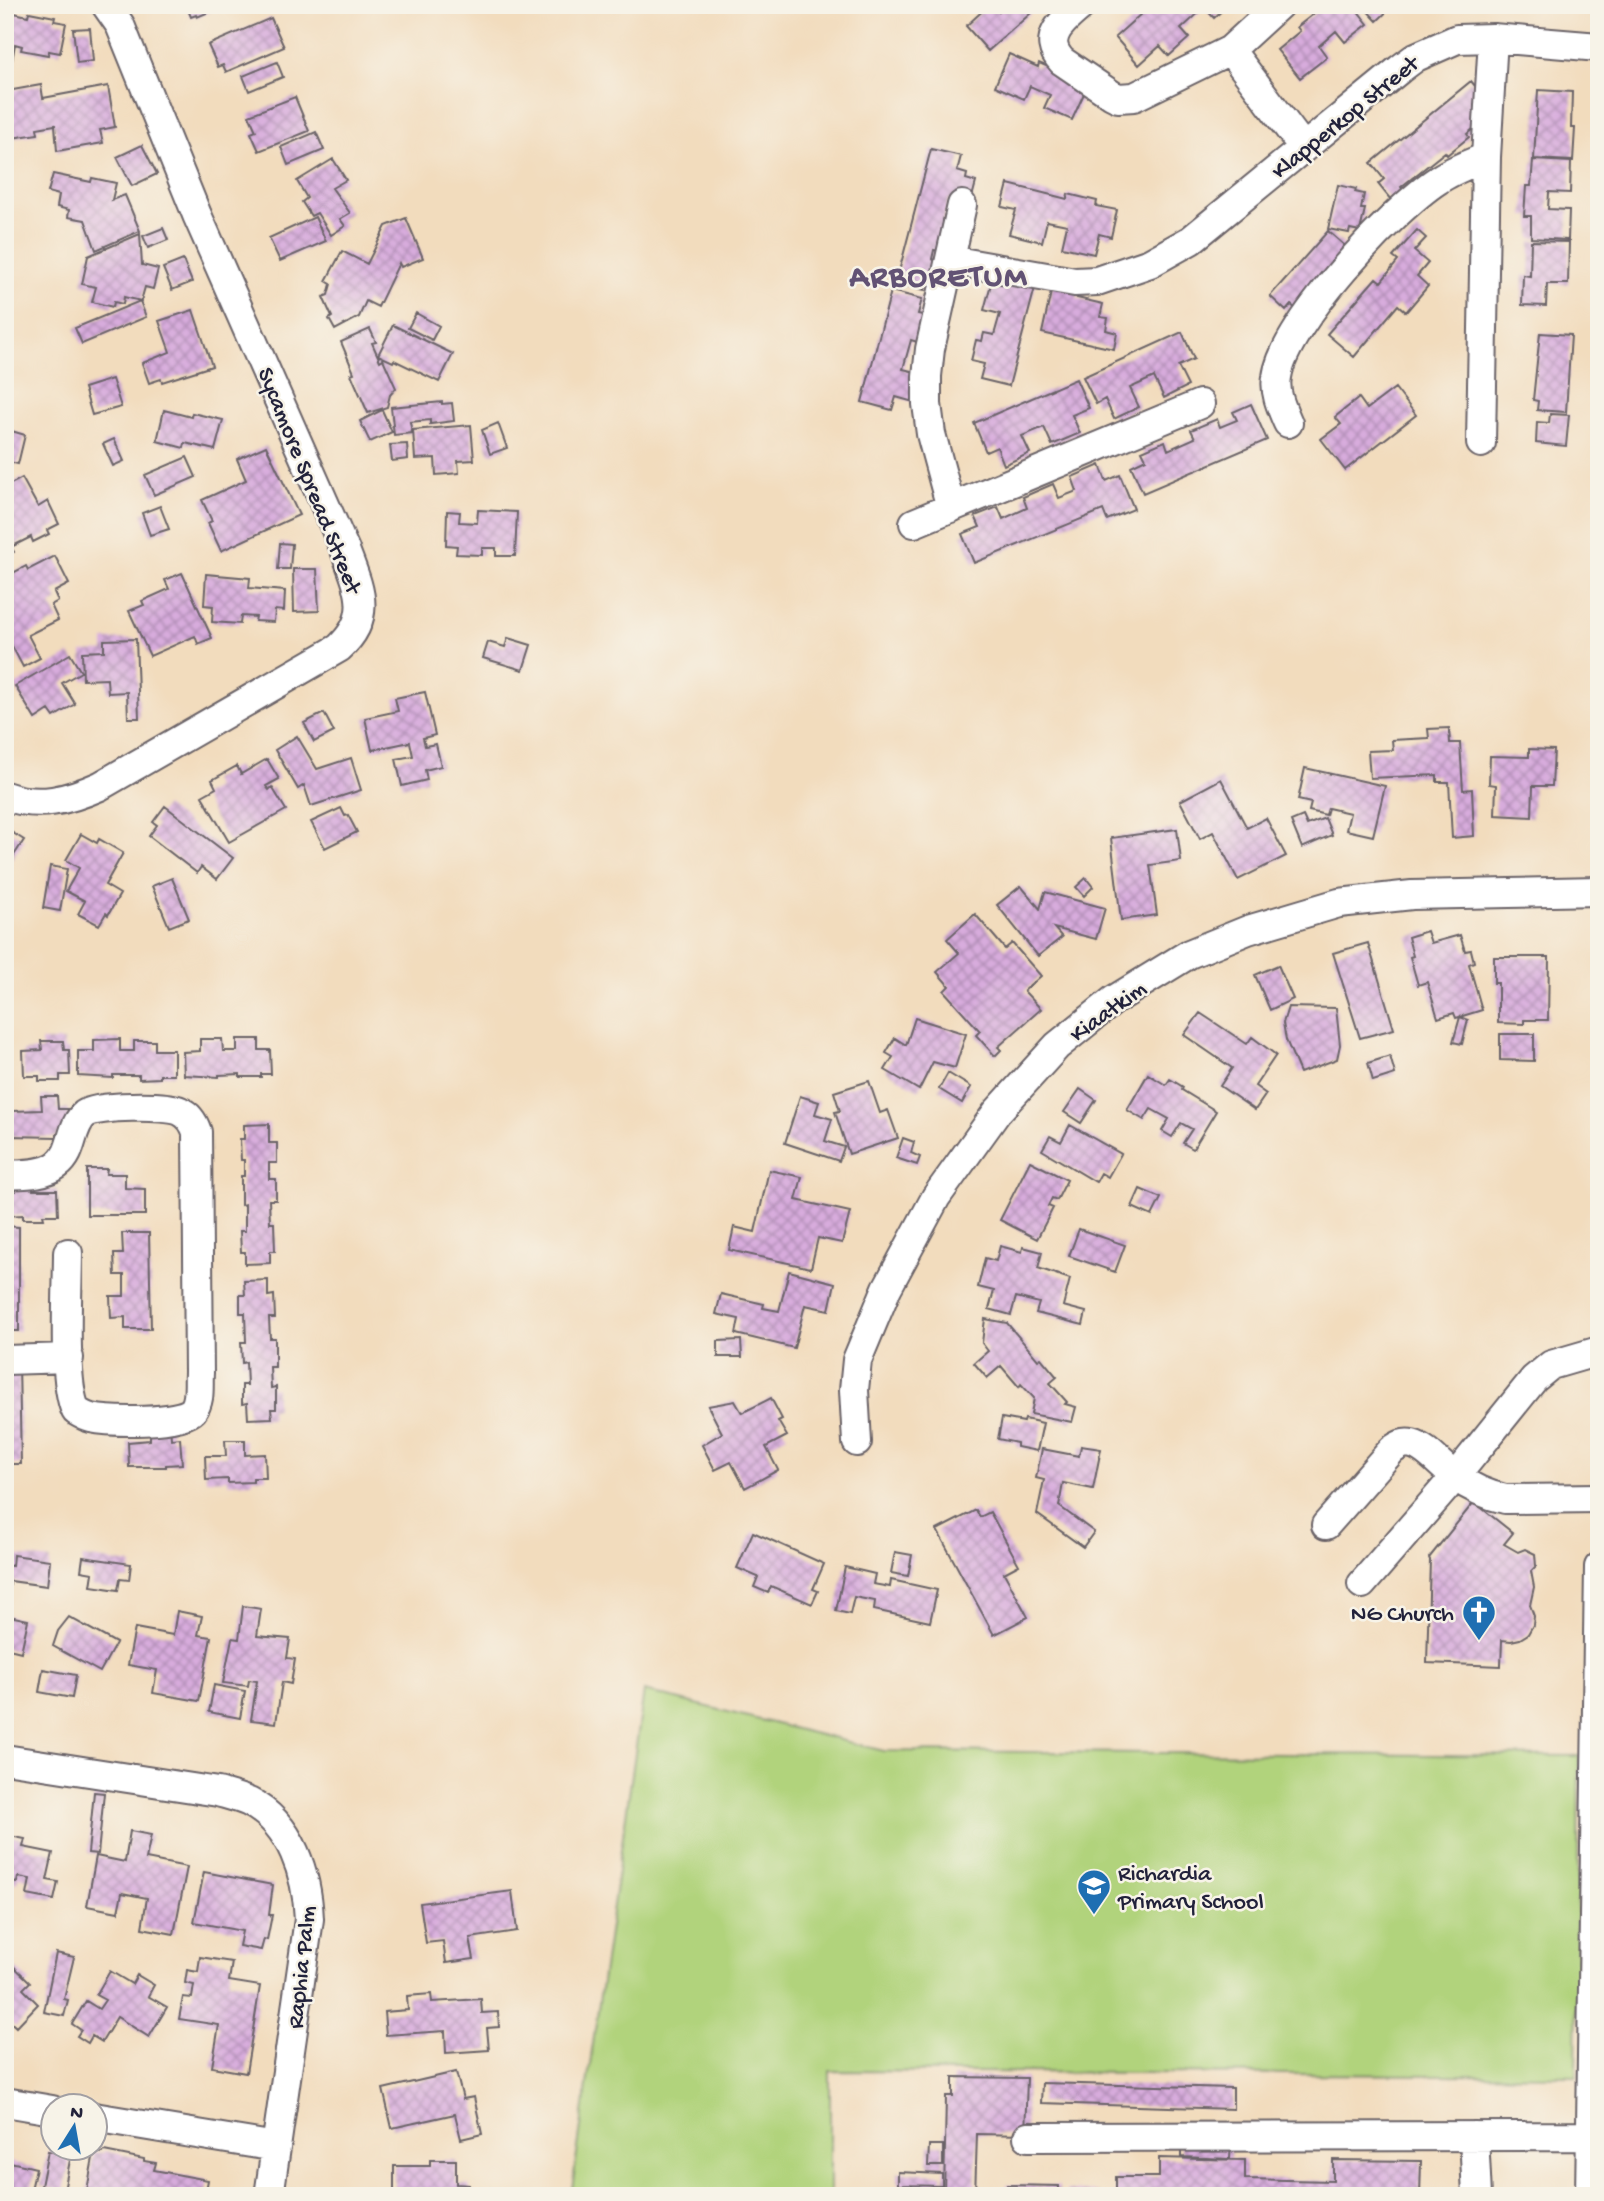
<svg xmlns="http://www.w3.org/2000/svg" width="1604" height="2201" viewBox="0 0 1604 2201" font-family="'Gochi Hand',sans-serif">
<defs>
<pattern id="building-cross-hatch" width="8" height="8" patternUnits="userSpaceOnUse" patternTransform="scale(1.75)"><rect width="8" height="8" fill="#d8acdd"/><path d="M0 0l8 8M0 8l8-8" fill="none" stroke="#af8cb4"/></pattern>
</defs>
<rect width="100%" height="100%" fill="#f7f3e8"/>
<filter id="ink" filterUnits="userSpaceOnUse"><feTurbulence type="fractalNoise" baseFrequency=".0143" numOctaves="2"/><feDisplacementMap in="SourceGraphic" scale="14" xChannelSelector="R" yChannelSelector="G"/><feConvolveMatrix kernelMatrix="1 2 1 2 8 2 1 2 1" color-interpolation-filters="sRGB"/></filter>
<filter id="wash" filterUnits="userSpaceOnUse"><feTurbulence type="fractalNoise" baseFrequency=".00686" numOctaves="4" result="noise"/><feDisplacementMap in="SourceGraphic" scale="28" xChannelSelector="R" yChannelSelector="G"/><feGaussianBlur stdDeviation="1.57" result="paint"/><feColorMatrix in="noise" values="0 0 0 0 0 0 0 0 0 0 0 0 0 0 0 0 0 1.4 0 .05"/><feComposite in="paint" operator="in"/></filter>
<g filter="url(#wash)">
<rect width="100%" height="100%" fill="#f2dcbd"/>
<path fill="#b1d37b" stroke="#6a7a5b" stroke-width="2" d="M644 1691 884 1751 1579 1756 1576 2076 830 2071V2196H571Z"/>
<g id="blocks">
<path fill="url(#building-cross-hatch)" d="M186 5H226L197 17 196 15 191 17Z
M989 5H993L999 12 1007 5H1040L988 51 966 26Z
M1151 5H1199L1203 9 1181 29 1189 38 1169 56 1160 46 1139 65 1115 37Z
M1202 5H1228L1214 18Z
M1330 5H1353L1368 24 1345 42 1336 31 1319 46 1327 57 1300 78 1277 50 1300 31 1297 27 1320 9 1322 12Z
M1362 5H1394L1377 21Z
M5 11 28 16 29 12 55 17 54 21 66 23 60 53 49 51 48 55 21 50 22 46 15 44 12 61 5 60Z
M271 18 284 47 226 72 223 65 218 67 208 45Z
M90 28 93 61 77 63 73 29Z
M1009 54 1038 67 1039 63 1068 75 1086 89 1072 120 1044 108 1050 95 1030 86 1024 99 995 86Z
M277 62 283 77 249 91 243 76Z
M1471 81 1488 102 1485 119 1467 134 1469 137 1447 155 1445 152 1401 187 1403 190 1391 200 1378 184 1384 179 1371 163Z
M41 85 43 98 108 86 115 127 100 130 103 143 57 151 55 125 37 128 38 134 5 139 7 91Z
M1538 90 1572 92 1571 128H1575L1573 161 1534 159Z
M295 97 309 131 259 151 251 133 256 131 249 115Z
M316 132 324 150 288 165 281 147Z
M142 145 157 174 132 186 117 157Z
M931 149 961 156 957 171 967 174 966 179 976 182 970 205 949 199 943 221 951 224 944 252 934 250 932 259 941 262 937 279 928 277 925 290 896 283Z
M333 159 346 180 332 188 350 213 340 219 345 226 331 235 317 213 311 216 302 202 307 198 297 181Z
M1533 160 1571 162 1570 193 1549 192 1548 209 1569 210 1568 240 1531 238V216H1524L1526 186H1531Z
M53 174 91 182 92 178 116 183 112 200 125 195 140 231 96 250 85 220 68 217 69 210 57 207 59 195 48 192Z
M1008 184 1067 199 1068 194 1097 201 1096 206 1117 210 1111 237 1099 234 1094 254 1062 247 1067 225 1047 221 1042 242 1009 234 1016 210 1002 207Z
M1338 185 1356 189 1355 192 1364 194 1361 209H1365L1360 231 1350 229 1349 233 1328 229Z
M315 217 326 241 280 261 269 238Z
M406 218 423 258 401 267 399 263 378 307 366 301 359 317 335 330 329 319 332 317 323 297 328 295 331 284 326 281 342 251 367 264 386 226Z
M163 228 168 240 148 248 143 236Z
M1417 230 1426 238 1414 251 1428 263 1417 276 1428 286 1406 312 1398 305 1354 357 1327 334 1376 278 1381 282 1398 261 1393 257Z
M1328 231 1344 245 1342 248 1349 254 1300 312 1291 305 1286 311 1270 296Z
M140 234 142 265 158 269 153 289 145 287 141 301 124 297 123 304 114 302 113 307 92 302 96 287 82 284 88 256Z
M1531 241 1569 242 1568 284H1547L1546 306 1522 305 1523 275 1530 276Z
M183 260 192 282 172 290 163 268Z
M995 269 1037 280 1009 386 980 379 984 364 971 361 976 340 982 341 984 333 994 335 1000 314 984 310Z
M1053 283 1080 289 1077 298 1103 304 1100 317 1108 318 1106 330 1117 333 1114 349 1042 333Z
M891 291 922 299 918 314 935 318 927 345 911 340 903 369 924 374 917 403 896 397 892 410 862 402Z
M140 301 146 317 82 344 75 328Z
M193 310 212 366 162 382 161 379 149 383 142 363 170 352 159 321Z
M416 313 439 326 432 340 408 328Z
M393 325 453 354 439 382 394 360 393 362 378 355Z
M370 329 376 342 372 343 380 361 383 359 396 388 390 395 387 407 368 413 351 374 354 373 341 342Z
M1182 332 1194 359 1178 366 1188 386 1164 398 1154 377 1130 388 1139 407 1114 419 1105 399 1096 404 1083 377Z
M1540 333 1571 335 1566 412 1537 410 1538 401 1533 400Z
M112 379 121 407 92 415 84 388Z
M1076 379 1089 408 1072 415 1080 433 1052 445 1044 427 1022 436 1030 453 1004 465 997 447 986 452 974 423Z
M1395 388 1416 415 1345 470 1321 439 1341 424 1335 417 1359 398 1367 409Z
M442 402V404L452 403 454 421 430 424V420L410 422 412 433 394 435 391 407Z
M1251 404 1267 440 1143 493 1131 466 1146 459 1142 451 1165 441 1168 450 1195 438 1191 430 1217 419 1220 427 1237 420 1233 412Z
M164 410 191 417 192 413 223 420 215 450 185 443 184 448 157 441Z
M382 410 392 432 370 442 360 421Z
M1550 414 1569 415 1566 446 1536 443 1537 422 1549 423Z
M498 423 507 448 490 454 482 430Z
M471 425 474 460 458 461 459 473 436 475 435 458 415 459 413 430Z
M5 429 25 435 18 464 5 461Z
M114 439 124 461 113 466 103 444Z
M407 444 408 459 392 461 390 445Z
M266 446 299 515 221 551 208 523 212 521 202 500 246 480 237 459Z
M187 457 196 477 154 495 145 475Z
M1100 465 1106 481 1120 475 1134 509 1107 520 1103 510 974 563 962 534 980 527 975 516 998 507 1003 519 1027 508 1023 497 1053 484 1059 498 1077 491 1072 477Z
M22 478 38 507 48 501 59 524 47 530 49 534 33 542 31 537 11 547 14 552 5 557V487Z
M160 506 169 529 150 535 142 513Z
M478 510 517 512 515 556H496V548H482V555L456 554 457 546 446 545 447 511 460 512 459 522 477 523Z
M280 543 292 544 290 569H278Z
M55 556 69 584 54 592 58 601 51 605 58 620 28 635 40 658 23 667 11 644 5 647V577L26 566 28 570Z
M293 569H317L319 611 294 612Z
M182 573 212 638 198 644 195 636 150 656 129 611 144 605 142 601 169 589 165 580Z
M206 574 250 578 249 588 285 591 284 611 275 610 274 622 255 621 256 617 241 616 240 624 212 622 213 606 204 605Z
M508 638 531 645 523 670 483 658 488 642 505 647Z
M136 639 139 718H128L127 692 108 693 107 679 83 680 82 652 104 651V640Z
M70 654 81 672 62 683 75 704 54 717 49 710 35 719 15 686Z
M425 692 435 735 423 738 425 746 436 744 441 766 425 770 427 780 402 786 396 759 413 756 410 742 372 750 365 718 398 711 395 698Z
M324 713 334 732 314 742 304 723Z
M1449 728 1450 743H1460L1463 790 1472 789 1474 836 1452 838 1449 782H1437V775L1370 778 1368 751 1393 750 1392 740 1429 738 1428 729Z
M297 736 317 769 351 758 361 790 311 806 304 785 298 789 275 750Z
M1529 749 1554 750 1552 786H1533L1532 817 1495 815 1496 785 1489 784 1490 756 1529 757Z
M267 759 279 779 266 786 269 790 272 787 286 810 229 842 202 796 216 788 212 780 237 766 241 774Z
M1305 768 1385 786 1373 836 1346 830 1350 813 1328 808 1326 815 1309 811 1311 803 1298 800Z
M1221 779 1247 828 1266 818 1286 856 1238 880 1213 832 1200 839 1180 801Z
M165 806 233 858 217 879 201 867 197 873 149 836 157 825 153 822Z
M341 808 345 816 348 815 357 832 325 848 311 822Z
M1303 816 1307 825 1325 818 1332 835 1302 848 1291 821Z
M5 828 24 840 5 869Z
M1177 829 1181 861 1150 865 1157 915 1121 920 1111 838Z
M81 834 97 843 99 839 123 853 105 885 120 894 108 915 106 913 99 925 78 914 85 901 66 891 79 868 66 860Z
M50 866 67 869 60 911 43 908Z
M172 878 189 919 169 927 152 886Z
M1086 878 1093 887 1084 896 1076 887Z
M1021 886 1040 909 1045 892 1105 908 1096 939 1054 928 1062 937 1038 956 997 905Z
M975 914 1005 949 1012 943 1041 976 1024 991 1041 1009 998 1047 1001 1050 995 1056 976 1035 980 1031 944 991 949 986 937 972 959 953 947 939Z
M1427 931 1431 943 1460 935 1465 951 1471 950 1474 962 1469 964 1482 1010 1456 1018 1454 1013 1438 1018 1427 982 1418 985 1410 957 1413 956 1408 937Z
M1368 943 1394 1029 1360 1038 1333 953Z
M1494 957H1549L1548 1020H1524V1024L1498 1023V983H1494Z
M1278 965 1293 999 1270 1010 1255 975Z
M1288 1007 1336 1008 1340 1045 1337 1059 1300 1073 1286 1040 1283 1023Z
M1200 1013 1247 1044 1252 1037 1276 1055 1255 1086 1266 1094 1255 1110 1220 1086 1232 1068 1184 1035Z
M1460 1017 1468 1020 1462 1044 1453 1042Z
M915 1018 966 1034 955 1068 933 1062 919 1090 885 1070 893 1057 886 1053 895 1038 906 1045Z
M1500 1034H1534V1061L1500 1060Z
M120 1039V1051H134V1041H155V1050H174V1075H160V1078L139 1079V1075H113V1078L78 1076V1051H94V1040Z
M200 1039H222L223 1051H237V1039H259V1050H270L271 1074H261V1077H240V1074L219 1075V1077L184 1075 183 1052 200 1051Z
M41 1041H63L64 1050H69L70 1075H60V1081H39V1076H24L23 1051 42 1050Z
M1390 1056 1395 1074 1373 1081 1368 1063Z
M948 1073 971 1087 962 1103 939 1089Z
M1148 1074 1166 1085 1170 1079 1183 1087 1182 1090 1216 1111 1193 1149 1183 1143 1192 1129 1181 1123 1172 1137 1162 1131 1169 1119 1151 1109 1144 1120 1127 1110Z
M869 1081 880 1113 888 1110 898 1138 849 1154 835 1112 840 1111 834 1092Z
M1080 1089 1096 1100 1081 1123 1064 1112Z
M41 1096H57L58 1109H68L69 1134H57V1137L10 1136V1140H5V1101H12V1111L42 1110Z
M800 1096 819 1102 815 1114 832 1119 825 1141 844 1147 839 1161 785 1143Z
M269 1124V1143H277V1163H269V1179H276V1200H269L270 1223H274L275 1251H270V1263L245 1264V1252H241L240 1231H245V1204L241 1205V1176H244V1160H241L240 1139H244V1125Z
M1070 1125 1121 1154 1108 1177 1101 1173 1096 1182 1042 1150 1050 1136 1061 1142Z
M903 1138 914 1142 911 1153 920 1157 917 1165 896 1158Z
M1030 1161 1067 1180 1057 1200 1052 1198 1048 1206 1053 1208 1037 1239 1000 1220Z
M87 1169H107L106 1174H125V1188L145 1189V1215H87Z
M769 1170 802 1177 796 1200 850 1212 842 1243 818 1238 811 1268 729 1250 734 1227 755 1232Z
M14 1177H33V1190H57L58 1215H43L44 1219H23V1215L5 1216V1191H15Z
M1140 1189 1161 1198 1152 1216 1132 1207Z
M5 1226 19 1227V1331H5Z
M1079 1229 1125 1245 1115 1272 1069 1256Z
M122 1233H149L151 1329H125V1317L111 1318 110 1296H124V1275H115L114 1254H123Z
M1000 1246 1022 1252 1023 1247 1042 1252 1038 1268 1070 1279 1063 1306 1086 1312 1083 1325 1036 1313 1039 1303 1016 1297 1011 1315 989 1309 994 1291 978 1287 985 1258 996 1261Z
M789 1271 835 1283 829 1310 805 1305 794 1348 736 1334 739 1319 716 1314 721 1294 764 1304 763 1308 779 1311Z
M268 1280V1296L274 1295 275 1318H269L270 1338H275V1367H270L271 1388 276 1387V1409H271L272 1418 248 1419 247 1403 242 1404V1385H247L246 1362 242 1363 241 1342H246L245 1313H240V1295H245L244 1281Z
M985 1319 1007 1323 1038 1360 1041 1358 1057 1377 1050 1383 1067 1402 1065 1404 1076 1407 1072 1422 1031 1414 1034 1398 1021 1384 1019 1387 1001 1366 987 1378 974 1363 988 1351 982 1343Z
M741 1340 742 1357H718V1341Z
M5 1363H19L21 1464H5Z
M771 1398 782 1419 778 1421 787 1436 766 1447 778 1470 745 1488 731 1462 715 1470 702 1445 722 1433 708 1406 735 1401 742 1413Z
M1002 1418 1024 1422 1025 1419 1043 1423 1037 1451 1017 1447V1443L998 1439Z
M170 1426 171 1439 180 1438 182 1464 166 1465V1467H129L128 1442 150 1440V1427Z
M225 1440H245V1455L265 1454 266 1478H253V1482L228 1483V1479L206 1480 205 1456H226Z
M1081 1446 1101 1449 1093 1489 1063 1483 1059 1506 1094 1532 1083 1547 1037 1514 1044 1480 1036 1478 1042 1449 1079 1456Z
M1474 1502 1513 1533 1504 1544 1518 1552 1525 1549 1535 1554 1536 1566 1531 1571 1534 1587 1530 1605 1534 1616 1533 1625 1528 1634 1520 1639 1511 1641 1502 1640 1501 1666 1427 1663 1430 1560 1429 1558Z
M976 1510 980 1517 990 1512 1019 1565 1004 1573 1028 1617 994 1635 937 1530Z
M753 1532 824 1564 813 1589 818 1591 812 1604 771 1586 768 1593 754 1587 758 1577 737 1568Z
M895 1552 912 1555 908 1576 891 1573Z
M13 1555 50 1560 47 1586 10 1581V1585H5V1565L12 1566Z
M83 1557 131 1564 129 1580 120 1579 118 1590 91 1586 93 1573 81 1571Z
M845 1567 875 1574 873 1584 890 1587 891 1580 937 1590 930 1622 874 1610 875 1601 854 1597 850 1614 836 1611Z
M243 1606 261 1609 257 1636 290 1639 287 1658 295 1659 291 1684 282 1682 276 1723 251 1720 257 1681 249 1680 248 1686 223 1683 232 1638 239 1639Z
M177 1611 202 1616 198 1635 211 1637 199 1701 153 1693 157 1670 128 1665 135 1628 173 1635Z
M5 1615 28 1620 21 1652 5 1648Z
M69 1617 116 1643 100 1672 53 1646 58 1631Z
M43 1669 76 1675 72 1698 39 1692Z
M214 1685 245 1691 240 1718 209 1712Z
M94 1792 104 1793 98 1854 88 1853Z
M130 1831 151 1835 146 1859 187 1867 174 1934 142 1928 147 1898 122 1893 118 1912 87 1906 96 1856 125 1862Z
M5 1835 25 1839 23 1847 53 1853 47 1880 58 1882 54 1900 27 1895 30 1879 18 1877 17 1883 5 1881Z
M204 1872 273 1885 269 1915H272L267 1940 264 1939 261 1950 239 1946 242 1931 194 1922Z
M512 1891 517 1931 470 1938 474 1959 446 1963 443 1941 426 1943 420 1903Z
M56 1953 74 1957 64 1999 68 2000 64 2016 44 2012Z
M200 1957 232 1962 229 1981 260 1986 246 2073 212 2067 219 2025 179 2019 183 1997 192 1998 194 1985 185 1983 187 1970 198 1972Z
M5 1958 30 1982 23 1989 38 2004 16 2027 5 2017Z
M110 1971 132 1984 137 1975 154 1985 148 1996 167 2007 149 2037 117 2017 102 2042 92 2036 88 2043 77 2036 81 2030 72 2024 86 2001 99 2009 105 2000 96 1995Z
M431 1994 432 2002 481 1999 482 2013 498 2012 499 2027 487 2028 489 2050 446 2053 445 2031 386 2035 384 2012 408 2010 407 1996Z
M456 2072 463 2099 474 2097 482 2134 461 2139 455 2114 392 2128 383 2089Z
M953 2077 1027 2078 1025 2135 977 2134 975 2196H944L946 2096H953Z
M1042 2083 1233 2088V2109L1041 2103Z
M1181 2140 1231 2142 1230 2159 1181 2157Z
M929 2145H943V2166H928Z
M48 2151 71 2155 64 2191 41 2186Z
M104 2151 144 2159V2161L156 2163 154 2170 208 2180 205 2196H129L122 2193 121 2196H86L94 2152 103 2153Z
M1159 2158 1245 2160V2179L1333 2181V2160L1421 2161 1420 2196H1116V2177H1159Z
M430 2160H456V2184L469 2185 471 2196H394V2166H430Z
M6 2161 36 2168 30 2194 5 2189Z
M898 2172 942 2174V2186L898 2185Z
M1007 2185 1059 2186V2196H1007Z
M1066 2191 1099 2192V2196H1066Z"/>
</g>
</g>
<g filter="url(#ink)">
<use href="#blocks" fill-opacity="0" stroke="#6b6368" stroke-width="2"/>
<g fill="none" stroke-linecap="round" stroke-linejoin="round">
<g stroke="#6b6368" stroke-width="32">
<path id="minor" d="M1082 5C1064 20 1040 38 1062 61L1112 95 1118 98 1134 97 1230 50 1279 5
M1230 50 1303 147
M950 260 1075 282 1097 281 1150 263 1191 240 1400 69 1416 57 1457 39 1493 38 1599 47
M1288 423C1282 409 1274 393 1277 377 1284 325 1393 209 1438 180 1452 170 1470 164 1486 157
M1481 443 1486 157 1493 38
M951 508 931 434 927 404V376L930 349 962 205
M914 523 1200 404
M5 796C39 808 68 800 100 786L339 648C374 616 359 588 345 550L197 215 120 25 106 5
M5 1175C21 1174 44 1175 57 1165 75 1152 69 1127 85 1114 97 1105 167 1105 180 1111 189 1115 194 1123 197 1132L199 1373C198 1385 201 1400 193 1410 180 1424 110 1422 91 1418 86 1417 81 1414 76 1411 62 1382 68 1289 68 1253
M5 1360 69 1358
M857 1442 854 1390 857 1360 887 1288 936 1197 997 1112 1057 1046 1114 1000 1189 954 1248 930 1339 903 1412 895 1599 891
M1326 1525 1392 1450C1399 1445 1404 1442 1412 1444 1428 1448 1442 1468 1456 1477 1471 1488 1487 1495 1505 1499L1599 1498
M1362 1584 1455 1477 1534 1379 1551 1365 1599 1351
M5 1759 218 1792C228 1795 240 1798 249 1802 292 1824 307 1875 309 1919L269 2196
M5 2102 52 2110
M94 2117 276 2147
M1474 2136 1477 2196
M1028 2137 1592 2136
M1590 2196 1599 1567"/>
</g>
<use href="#minor" stroke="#fff" stroke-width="28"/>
</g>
</g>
<defs>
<g id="church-pin" transform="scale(1.75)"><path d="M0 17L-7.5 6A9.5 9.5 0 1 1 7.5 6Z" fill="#1f6fb2" stroke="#f7f3e8"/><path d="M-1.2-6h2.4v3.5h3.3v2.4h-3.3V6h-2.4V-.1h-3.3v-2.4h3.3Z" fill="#fff"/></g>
<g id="school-pin" transform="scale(1.75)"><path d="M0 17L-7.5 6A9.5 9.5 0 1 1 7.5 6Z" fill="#1f6fb2" stroke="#f7f3e8"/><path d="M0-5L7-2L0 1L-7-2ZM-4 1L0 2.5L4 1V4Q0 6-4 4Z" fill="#fff"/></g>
</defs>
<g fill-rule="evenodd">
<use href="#church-pin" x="1479" y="1612"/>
<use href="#school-pin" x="1094" y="1886"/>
</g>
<g text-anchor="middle" stroke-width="5" stroke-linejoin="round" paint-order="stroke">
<g font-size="24" fill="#22223b" stroke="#f7f3e8">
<text transform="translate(1344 116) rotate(-39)" y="8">Klapperkop Street</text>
<text transform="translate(311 480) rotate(68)" y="8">Sycamore Spread Street</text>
<text transform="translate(1107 1010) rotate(-36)" y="8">Kiaatkim</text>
<text transform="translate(300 1967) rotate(-84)" y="8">Raphia Palm</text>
</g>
<g font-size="24" fill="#22223b" stroke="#f7f3e8" text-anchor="end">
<text x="1454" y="1620">NG Church</text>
<text x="1118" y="1880" text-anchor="start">Richardia<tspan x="1118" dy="28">Primary School</tspan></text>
</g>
<g font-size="32" font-weight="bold" letter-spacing="2" fill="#625274" stroke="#f7f3e8">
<text x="939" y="285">ARBORETUM</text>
</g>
</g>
<rect width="1604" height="2201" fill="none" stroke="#f7f3e8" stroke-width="28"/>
<g transform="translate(74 2127) rotate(11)"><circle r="33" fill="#f7f3e8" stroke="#a29fa3" stroke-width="2"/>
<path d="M0-5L12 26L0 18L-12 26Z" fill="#1f6fb2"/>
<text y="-10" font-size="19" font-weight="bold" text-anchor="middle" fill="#22223b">N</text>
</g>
</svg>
